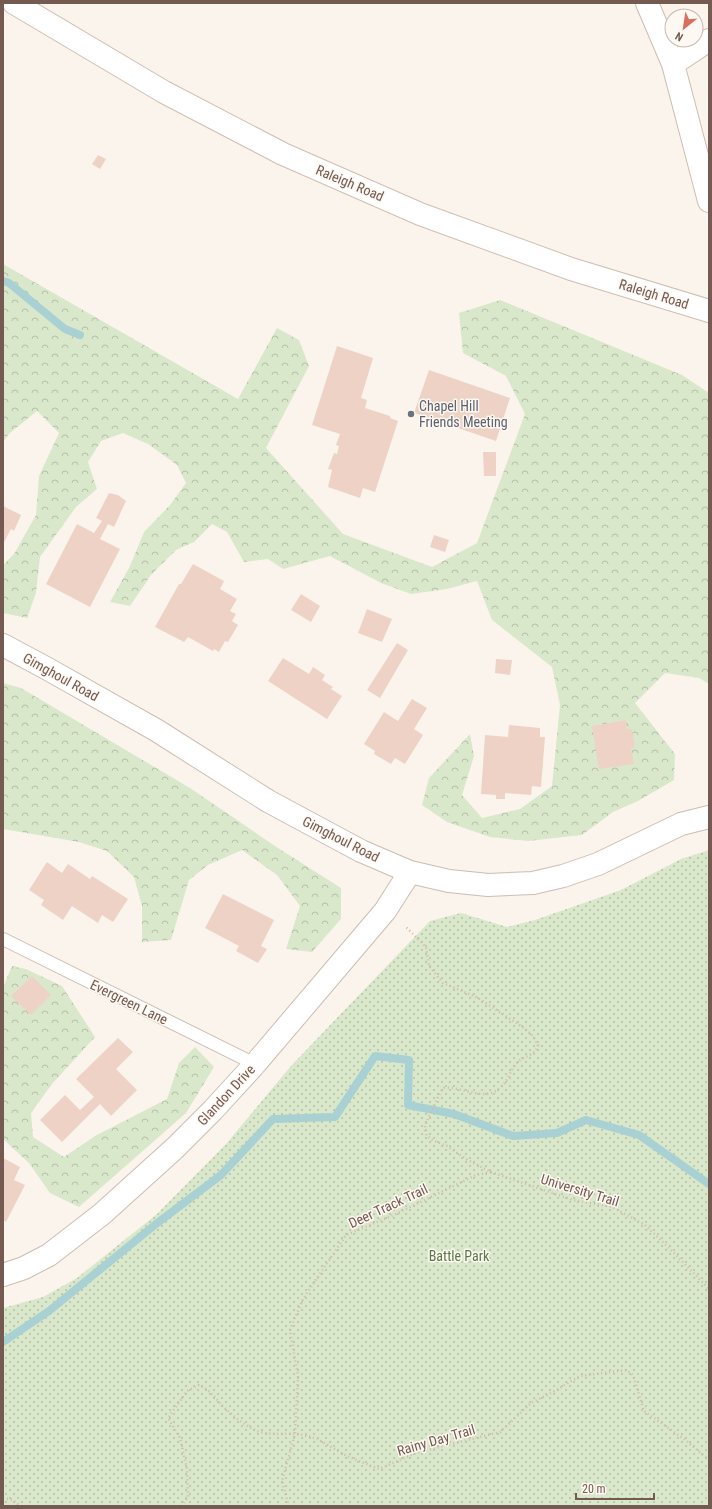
<svg xmlns="http://www.w3.org/2000/svg" width="712" height="1509" viewBox="0 0 712 1509" font-family="'Roboto Condensed',sans-serif">
<defs>
<pattern id="forest-crowns" width="20" height="18" patternUnits="userSpaceOnUse"><rect width="20" height="18" fill="#d9e8cb"/><path d="M2 6a3 3 0 1 1 6 0M12 15a3 3 0 1 1 6 0" fill="none" stroke="#b5bfa7"/></pattern>
<pattern id="park-dots" width="8" height="8" patternUnits="userSpaceOnUse"><rect width="8" height="8" fill="#d9e8cb"/><path d="M2 2h.1M6 6h.1" fill="none" stroke="#b5bfa7" stroke-width="1.8" stroke-linecap="round"/></pattern>
</defs>
<rect width="100%" height="100%" fill="#fbf4ec"/>
<path fill="url(#forest-crowns)" d="M3 264 238 399 277 328 299 340 309 366 266 448 343 534 432 567 477 543 525 414 506 376 463 353 459 313 500 300 682 375 709 393V684L699 678 665 673 635 703 675 754 674 780 638 801 613 812 582 835 528 841 490 837 447 822 422 805 429 778 470 734 474 756 462 795 482 818 520 809 552 786 560 705 552 667 492 620 477 581 447 589 411 594 381 583 330 556 283 569 268 559 244 562 227 532 212 524 194 542 176 550 151 575 130 606 110 602 130 566 144 532 170 505 186 483 177 465 148 444 123 433 101 441 88 462 97 489 76 507 40 557 36 593 27 618 3 613V565L14 554 36 515 39 476 59 433 37 411 10 433 3 442Z
M3 683 21 688 190 788 278 848 341 888V919L312 952 286 949 300 906 277 875 242 850 208 865 189 880 171 940 142 942V906L134 877 107 851 79 842 3 829Z
M12 966 26 969 62 986 95 1037 52 1084 31 1113 33 1137 64 1157 95 1136 167 1099 179 1063 195 1047 214 1067 186 1113 79 1207 50 1193 29 1163 3 1139V993L4 985Z"/>
<path fill="url(#park-dots)" d="M709 850V1506H3V1308L43 1297 77 1278 157 1214 227 1143 290 1067 430 921 461 913 507 927 535 920 621 890 681 859Z"/>
<g fill="none" stroke-linecap="round" stroke-linejoin="round">
<path stroke="#a9d1d4" stroke-width="8" d="M3 281 9 283 65 329 80 335
M3 1342 49 1311 156 1224 221 1175 273 1119 335 1117 375 1056 409 1060 408 1105 454 1114 513 1136 557 1133 586 1120 639 1135 709 1184"/>
</g>
<path fill="#eed2c6" d="M98 155 106 159 100 169 92 164Z
M337 346 373 358 361 398 367 400 365 408 390 416V418L398 421 375 492 363 488 360 498 328 487 332 470 328 469 334 453 337 454 339 446 336 445 340 434 312 425Z
M429 370 510 398 496 441 414 413Z
M483 452H496V476H484Z
M109 493 118 495 126 501 114 527 108 524 100 539 120 549 90 607 46 584 77 524 94 533 102 521 96 518Z
M3 506 21 515 14 531 11 529 3 544Z
M434 535 449 540 445 552 430 547Z
M193 564 224 581 220 589 237 599 230 611 236 614 232 621 238 625 228 642 225 641 219 652 214 649 213 651 188 637 184 642 155 627 179 584H181Z
M301 594 320 606 311 622 291 610Z
M367 609 392 619 382 642 358 633Z
M397 643 408 650 380 698 367 690Z
M283 658 309 674 313 667 325 675 322 680 333 687 331 689 342 696 327 719 268 681Z
M496 659 512 660 510 675 495 673Z
M412 699 427 708 414 729 423 735 405 764 395 758 391 764 374 754 375 751 364 744 384 712 398 721Z
M626 720 627 729H632L635 747 631 748 634 764 599 769 592 726Z
M509 725 540 728V737H545L541 787 532 786 531 795 505 793V799H496V795L481 794 485 735 508 737Z
M47 862 62 873 68 864 90 879 92 876 128 899 113 922 102 915 98 923 72 906 63 920 41 905 44 900 29 890Z
M223 894 274 920 261 946 267 949 258 963 236 951 239 946 205 928Z
M32 976 51 995 31 1015 11 996Z
M118 1038 133 1052 116 1069 137 1090 111 1116 100 1104 62 1142 40 1120 65 1095 80 1110 94 1097 76 1079Z
M3 1158 20 1167 14 1180 25 1185 6 1222 3 1220Z"/>
<g fill="none" stroke-linecap="round" stroke-linejoin="round">
<g stroke="#cdbcb2" stroke-width="14">
<path id="service" d="M3 939 255 1064"/>
</g>
<g stroke="#cdbcb2" stroke-width="24">
<path id="minor" d="M647 3 673 64 709 201
M673 64 709 40
M3 645 46 668 156 730 268 801 361 851 410 872 449 881 488 885 533 883 563 876 598 864 681 824 709 817
M3 1275 24 1268 49 1255 102 1214 175 1148 213 1110 255 1064 385 911 410 872"/>
</g>
<g stroke="#d1bdb3" stroke-width="24">
<path id="secondary" d="M14 3 164 92 283 154 420 214 571 269 709 311"/>
</g>
<path stroke="#d3b6a9" stroke-width="2.5" stroke-dasharray="1 3" stroke-linecap="butt" d="M491 1172 573 1200 612 1207 645 1225 674 1253 709 1289
M3 1498 13 1500 20 1506
M181 1506 188 1497 187 1469 180 1438 168 1418 187 1391 199 1385C213 1392 216 1400 226 1409 233 1416 242 1423 251 1428 271 1439 287 1430 307 1436 321 1439 332 1448 345 1455 356 1460 367 1464 379 1469L416 1453 500 1432 531 1403 553 1392 580 1376 626 1370 633 1375 644 1411 684 1439 709 1460
M290 1506 288 1503 282 1481 295 1434 298 1376 290 1330 303 1299 346 1235 394 1215 476 1175 491 1172 466 1159 447 1146 432 1140 427 1136 425 1131V1125L441 1091 444 1088C464 1086 484 1103 501 1087 508 1081 510 1071 516 1064 523 1055 535 1057 538 1045L533 1036 524 1028 478 998 443 983 429 966 426 947 405 926"/>
<use href="#service" stroke="#fff" stroke-width="12"/>
<use href="#minor" stroke="#fff" stroke-width="22"/>
<use href="#secondary" stroke="#fff" stroke-width="22"/>
</g>
<circle fill="#6b7280" stroke="#fef8f2" stroke-width="1.5" cx="411" cy="414" r="4"/>
<g text-anchor="middle" stroke-width="3" stroke-linejoin="round" paint-order="stroke">
<g font-size="14" fill="#745a51" stroke="#fef8f2">
<text transform="translate(350 183) rotate(23)" y="5">Raleigh Road</text>
<text transform="translate(654 294) rotate(17)" y="5">Raleigh Road</text>
<text transform="translate(61 677) rotate(29)" y="5">Gimghoul Road</text>
<text transform="translate(341 839) rotate(27)" y="5">Gimghoul Road</text>
<text transform="translate(129 1002) rotate(26)" y="5">Evergreen Lane</text>
<text transform="translate(226 1095) rotate(-47)" y="5">Glandon Drive</text>
<text transform="translate(580 1190) rotate(17)" y="5">University Trail</text>
<text transform="translate(388 1206) rotate(-25)" y="5">Deer Track Trail</text>
<text transform="translate(436 1440) rotate(-16)" y="5">Rainy Day Trail</text>
</g>
<g font-size="14" fill="#5b616d" stroke="#fef8f2" text-anchor="start">
<text x="419" y="411">Chapel Hill<tspan x="419" dy="16">Friends Meeting</tspan></text>
</g>
<g font-size="14" fill="#5c784a" stroke="#fef8f2">
<text x="459" y="1261">Battle Park</text>
</g>
</g>
<rect width="712" height="1509" fill="none" stroke="#745a51" stroke-width="8"/>
<g transform="translate(684 28) rotate(210)"><circle r="19" fill="#fef8f2" stroke="#c7b9b2"/>
<path d="M0-3L7 15L0 10L-7 15Z" fill="#d86f5e"/>
<text y="-6" font-size="11" font-weight="bold" text-anchor="middle" fill="#745a51">N</text>
</g>
<path d="M576 1493v6h78v-6" fill="none" stroke="#745a51" stroke-width="2"/>
<text x="582" y="1493" font-size="12" fill="#745a51" stroke="#fef8f2" stroke-width="3" paint-order="stroke">20 m</text>
</svg>
